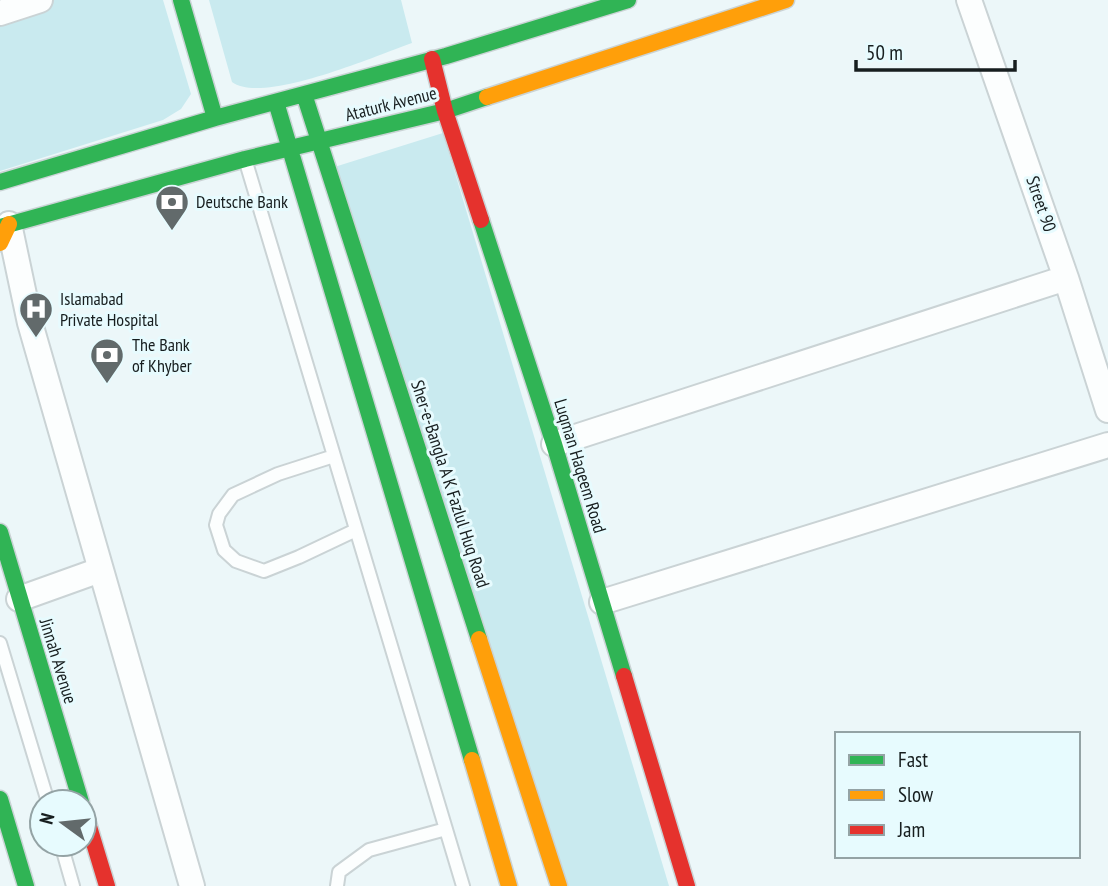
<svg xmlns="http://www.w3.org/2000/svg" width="1108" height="886" viewBox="0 0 1108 886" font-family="'PT Sans Narrow',sans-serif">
<rect width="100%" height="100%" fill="#ecf7f9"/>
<path fill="#c9eaef" d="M0 0H163L191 94 181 109 163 120 0 171Z
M209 0H401L412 43C375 56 263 105 232 82Z
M443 133 669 886H552L328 169Z"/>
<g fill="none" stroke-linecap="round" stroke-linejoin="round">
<g stroke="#cad3d5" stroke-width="16">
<path id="lane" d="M245 159 463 886
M334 456 278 474 233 495 219 514 216 525 224 550 236 561 264 571 299 557 356 530
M0 643 48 802
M61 844 73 886
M337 886 339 872 369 850 446 829"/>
</g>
<g stroke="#cad3d5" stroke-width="28">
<path id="street" d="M969 0 1066 278 1108 410
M0 13 40 0
M9 224 30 323 192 886
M554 444 1066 278
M19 599 100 570
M602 602 1108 445"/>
</g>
<g stroke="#cad3d5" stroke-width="19">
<path id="fast" d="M181 0 215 118
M304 94 479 639
M276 102 472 760
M0 182 215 118 446 56 628 0
M481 220 554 444 624 676
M0 227 245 159 445 111 487 97
M0 532 81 802
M0 799 26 886"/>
</g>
<g stroke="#cad3d5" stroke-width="19">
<path id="slow" d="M487 97 786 0
M0 243 9 224
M479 639 559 886
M472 760 509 886"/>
</g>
<g stroke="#cad3d5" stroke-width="19">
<path id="jam" d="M432 59 445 111 481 220
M624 676 687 886
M84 810 107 886"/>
</g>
<use href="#lane" stroke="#fcfefe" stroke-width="12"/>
<use href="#street" stroke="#fcfefe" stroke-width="24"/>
<use href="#fast" stroke="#30b455" stroke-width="16"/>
<use href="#slow" stroke="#ff9f0a" stroke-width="16"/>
<use href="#jam" stroke="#e5322d" stroke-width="16"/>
</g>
<defs>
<g id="bank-pin" transform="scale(1.75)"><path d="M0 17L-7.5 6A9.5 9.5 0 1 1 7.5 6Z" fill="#626a6b" stroke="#e7fbfe"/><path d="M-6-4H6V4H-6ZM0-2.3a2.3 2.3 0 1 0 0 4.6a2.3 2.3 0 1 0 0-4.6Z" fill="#fff"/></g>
<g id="hospital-pin" transform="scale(1.75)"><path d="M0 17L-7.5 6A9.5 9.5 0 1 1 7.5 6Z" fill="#626a6b" stroke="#e7fbfe"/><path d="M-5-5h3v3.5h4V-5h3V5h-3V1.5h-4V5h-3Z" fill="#fff"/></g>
</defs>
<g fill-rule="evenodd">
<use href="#bank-pin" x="172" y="202"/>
<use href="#hospital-pin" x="36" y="309"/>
<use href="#bank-pin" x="107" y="355"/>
</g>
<g text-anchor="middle" stroke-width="6" stroke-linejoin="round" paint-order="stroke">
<g font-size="18" fill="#171e1f" stroke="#e7fbfe">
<text transform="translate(391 104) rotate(-14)" y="6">Ataturk Avenue</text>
<text transform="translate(1041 204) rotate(71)" y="6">Street 90</text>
<text transform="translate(580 466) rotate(73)" y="6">Luqman Haqeem Road</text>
<text transform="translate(450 484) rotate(72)" y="6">Sher-e-Bangla A K Fazlul Huq Road</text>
<text transform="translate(58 661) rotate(73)" y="6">Jinnah Avenue</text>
</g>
<g font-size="18" fill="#171e1f" stroke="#e7fbfe" text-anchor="start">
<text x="196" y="208">Deutsche Bank</text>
<text x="60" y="305">Islamabad<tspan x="60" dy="21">Private Hospital</tspan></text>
<text x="132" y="351">The Bank<tspan x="132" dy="21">of Khyber</tspan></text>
</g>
</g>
<rect x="835" y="732" width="245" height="126" fill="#e7fbfe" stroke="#94a3a5" stroke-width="2"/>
<rect x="849" y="755" width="35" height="10" fill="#30b455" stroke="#94a3a5" stroke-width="2"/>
<text x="898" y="767" font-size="21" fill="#171e1f">Fast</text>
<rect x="849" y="790" width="35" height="10" fill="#ff9f0a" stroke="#94a3a5" stroke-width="2"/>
<text x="898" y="802" font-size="21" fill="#171e1f">Slow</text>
<rect x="849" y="825" width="35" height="10" fill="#e5322d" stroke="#94a3a5" stroke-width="2"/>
<text x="898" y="837" font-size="21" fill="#171e1f">Jam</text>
<g transform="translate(63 823) rotate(285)"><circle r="33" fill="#e7fbfe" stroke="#94a3a5" stroke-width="2"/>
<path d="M0-5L12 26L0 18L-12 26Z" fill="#626a6b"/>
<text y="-10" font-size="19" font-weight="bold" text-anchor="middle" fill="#171e1f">N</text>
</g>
<path d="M856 60v10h159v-10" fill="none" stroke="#171e1f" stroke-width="3.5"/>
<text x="866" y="60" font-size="21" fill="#171e1f" stroke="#e7fbfe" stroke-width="5" paint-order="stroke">50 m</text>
</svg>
